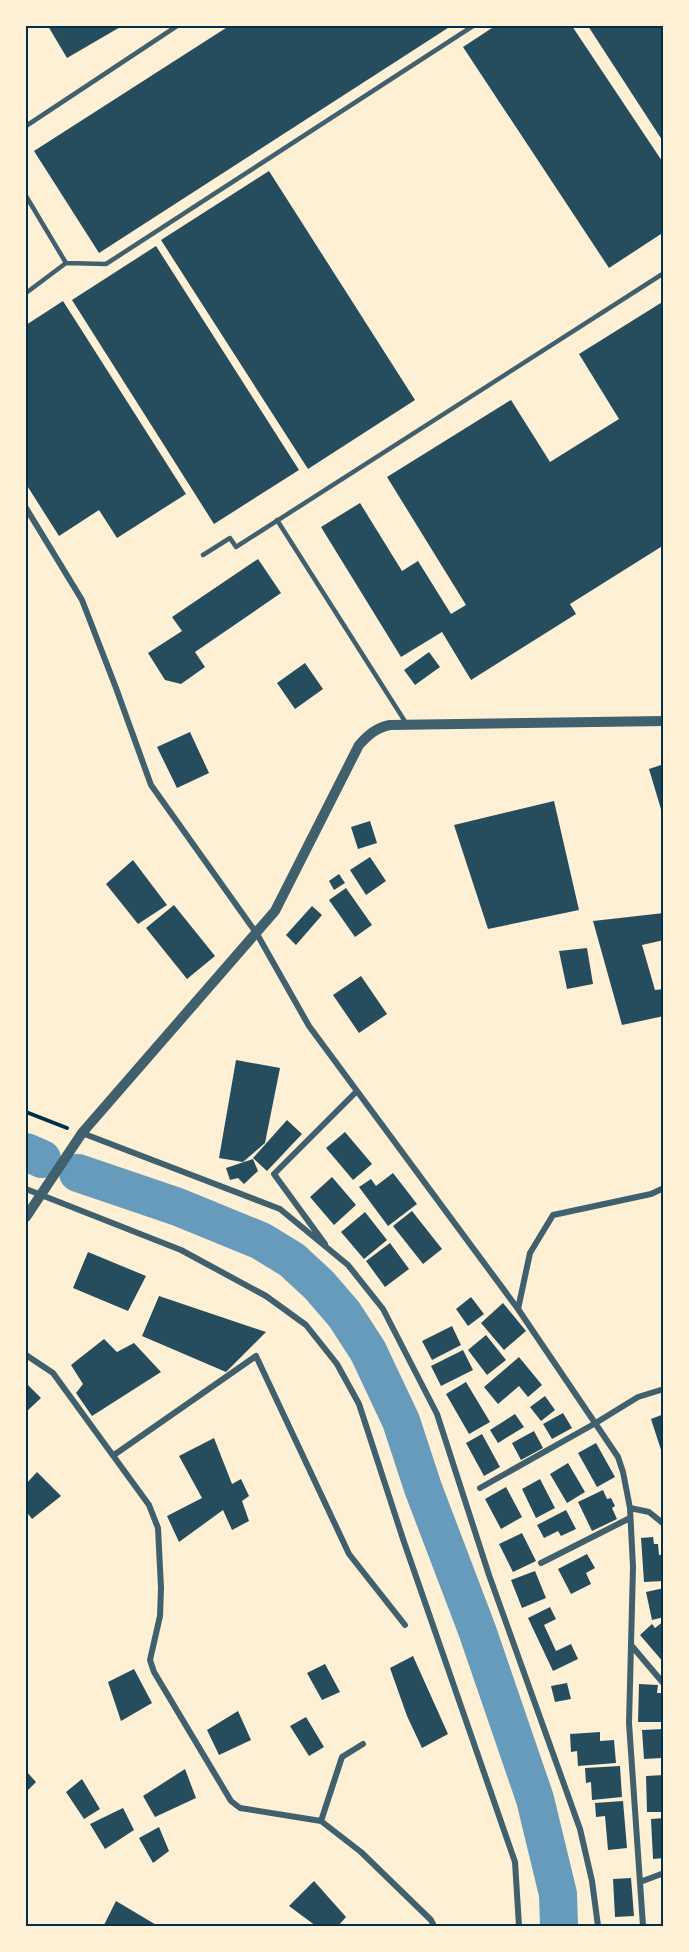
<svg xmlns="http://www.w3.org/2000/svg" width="689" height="1952" viewBox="0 0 689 1952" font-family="Poppins,sans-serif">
<rect width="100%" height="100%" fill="#fdf0d5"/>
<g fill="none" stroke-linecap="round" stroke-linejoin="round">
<path stroke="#669bbc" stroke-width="38" d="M26 1152 42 1159
M78 1173 178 1207 261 1241 292 1260 319 1285 344 1314 368 1351 401 1421 423 1488 477 1630 535 1799 558 1894 559 1926"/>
</g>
<path fill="#264d5e" d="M48 26H122L67 58Z
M229 26H451L99 253 34 151Z
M495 26H572L664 164V232L609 268 463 47Z
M588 26H664V143Z
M269 171 415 400 308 469 161 240Z
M156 246 299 470 214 524 72 300Z
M63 301 186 494 117 538 99 510 59 536 26 484V325Z
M664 301V545L570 604 576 614 471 680 442 632 401 657 321 527 360 503 402 571 418 561 451 614 466 605 387 477 511 400 550 462 619 419 579 354Z
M258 559 281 593 195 652 205 667 181 684 165 680 148 653 182 631 172 617Z
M429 652 440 667 415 685 404 670Z
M305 663 323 689 295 709 277 683Z
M190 732 209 773 177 788 157 747Z
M664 764V816H663L649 769Z
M554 801 579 910 488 929 454 825Z
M370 821 377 843 358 849 351 827Z
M370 857 386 881 366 895 350 870Z
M133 860 167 905 138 924 106 884Z
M339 874 345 883 334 890 329 881Z
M346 888 372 925 355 937 329 900Z
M174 905 215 956 187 979 146 928Z
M312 906 322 915 296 945 286 935Z
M664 913V940L642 945 655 990 664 989V1016L622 1025 593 921Z
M587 948 593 984 567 989 559 951Z
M361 976 387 1014 359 1033 333 995Z
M236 1060 280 1068 265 1143 243 1162 219 1158Z
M287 1120 302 1134 267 1171 253 1158Z
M345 1132 372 1164 353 1180 326 1148Z
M253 1159 258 1171 244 1184 238 1178 230 1180 226 1168Z
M393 1173 417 1204 388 1226 359 1187 371 1179 376 1186Z
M332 1177 356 1205 334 1225 310 1197Z
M412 1211 442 1249 423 1264 393 1226Z
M365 1212 387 1240 364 1259 341 1232Z
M390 1243 409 1269 385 1287 366 1261Z
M88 1252 146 1276 128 1311 73 1288Z
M159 1296 266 1332 226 1372 142 1336Z
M471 1297 484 1314 468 1326 456 1309Z
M503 1303 526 1331 504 1350 481 1323Z
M452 1326 461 1345 432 1360 422 1341Z
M486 1335 506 1360 487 1375 468 1350Z
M104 1339 117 1352 134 1343 161 1372 92 1416 76 1393 83 1384 71 1365Z
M463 1350 473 1370 441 1386 431 1366Z
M519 1357 542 1385 528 1397 519 1386 498 1404 484 1387Z
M466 1382 490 1422 469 1434 446 1394Z
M26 1383 41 1398 26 1412Z
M545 1396 555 1410 541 1421 530 1407Z
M563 1413 572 1428 552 1439 543 1424Z
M515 1414 524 1427 498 1443 490 1430Z
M664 1414V1456H663L651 1419Z
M534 1431 543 1448 521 1460 512 1443Z
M482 1434 500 1467 484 1476 466 1443Z
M214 1438 232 1484 241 1479 249 1496 242 1501 249 1521 232 1530 223 1510 179 1542 167 1516 202 1498 179 1456Z
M596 1443 615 1477 597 1487 578 1453Z
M568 1463 585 1492 567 1503 550 1474Z
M37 1472 61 1496 32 1519 26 1511V1484Z
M540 1479 555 1508 536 1518 522 1489Z
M506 1487 522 1517 501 1529 485 1499Z
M603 1490 607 1499 611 1498 615 1506 612 1508 617 1519 592 1531 578 1502Z
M566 1510 576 1529 561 1536 558 1531 544 1538 537 1525Z
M522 1533 536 1561 513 1572 499 1544Z
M653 1537 654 1544H658L659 1555H663L664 1581 644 1582 641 1538Z
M587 1554 595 1568 586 1573 591 1584 571 1594 558 1569Z
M535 1571 546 1598 522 1608 511 1580Z
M664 1588V1617L652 1620 646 1592Z
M550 1607 556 1619 544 1625 556 1651 571 1644 578 1659 553 1671 528 1618Z
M664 1621V1663L640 1635 652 1624 655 1628Z
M413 1656 448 1734 422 1748 407 1716 390 1668Z
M325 1664 340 1692 322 1700 307 1673Z
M134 1669 152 1703 121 1721 108 1682Z
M567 1683 571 1699 555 1702 551 1686Z
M639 1684 658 1685 657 1693H662L661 1722H638Z
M238 1711 251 1740 219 1755 207 1730Z
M306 1717 324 1747 309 1756 290 1726Z
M664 1729V1743H661L662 1758 644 1759 642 1730Z
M600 1732V1741L614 1740 616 1763 578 1766 577 1751 571 1752 570 1734Z
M620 1766 622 1797 592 1800 591 1782 586 1783 585 1768Z
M185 1769 196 1798 155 1817 143 1796Z
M26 1771 36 1782 26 1792Z
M664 1775 662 1812H647L646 1776Z
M82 1779 100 1809 84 1819 66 1792Z
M623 1801 627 1848 608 1850 605 1816 596 1817 595 1803Z
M123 1808 134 1830 105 1849 90 1824Z
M664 1818V1858L653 1859 651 1819Z
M159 1827 169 1851 153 1863 139 1838Z
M631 1878 634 1916 615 1917 613 1879Z
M314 1881 346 1917 338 1926H316L289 1906Z
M116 1901 158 1926 104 1925Z"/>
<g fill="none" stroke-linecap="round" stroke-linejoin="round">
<path stroke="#003049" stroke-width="4" d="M26 1112 67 1128"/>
<path stroke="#3f606c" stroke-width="4.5" d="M26 126 177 26
M26 196 66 263 26 293
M66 263 106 264 473 26
M277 520 406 723
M203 555 230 538 236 547 664 273"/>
<path stroke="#3f606c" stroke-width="6" d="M26 508 82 600 116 688 151 785 257 934 309 1026 518 1309 618 1457 623 1472 630 1508 633 1567 629 1723 643 1926
M82 1133 280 1209 348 1265 383 1309 437 1414 489 1575 580 1829 592 1881 598 1926
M26 1189 181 1250 266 1296 306 1325 337 1364 359 1404 403 1539 515 1862 519 1926
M325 1244 274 1174 357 1091
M518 1309 530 1253 553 1215 651 1194 664 1188
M26 1355 53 1373 149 1505 158 1528 161 1588 160 1616 150 1660 154 1672 231 1801 240 1808 321 1821 361 1852 431 1920 434 1926
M114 1455 256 1356 349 1554 405 1625
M480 1488 594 1424 638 1397 664 1389
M630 1508 649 1512 664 1524
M541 1563 630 1518
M631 1645 664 1684
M321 1821 342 1757 363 1744
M640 1882 664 1873"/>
<path stroke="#3f606c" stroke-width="10" d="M26 1217 82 1133 275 911 359 745C369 734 376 728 390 725L664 721"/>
</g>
<rect width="689" height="1952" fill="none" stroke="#fdf0d5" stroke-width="54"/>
<rect x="27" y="27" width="635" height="1898" fill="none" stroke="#003049" stroke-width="2"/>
</svg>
